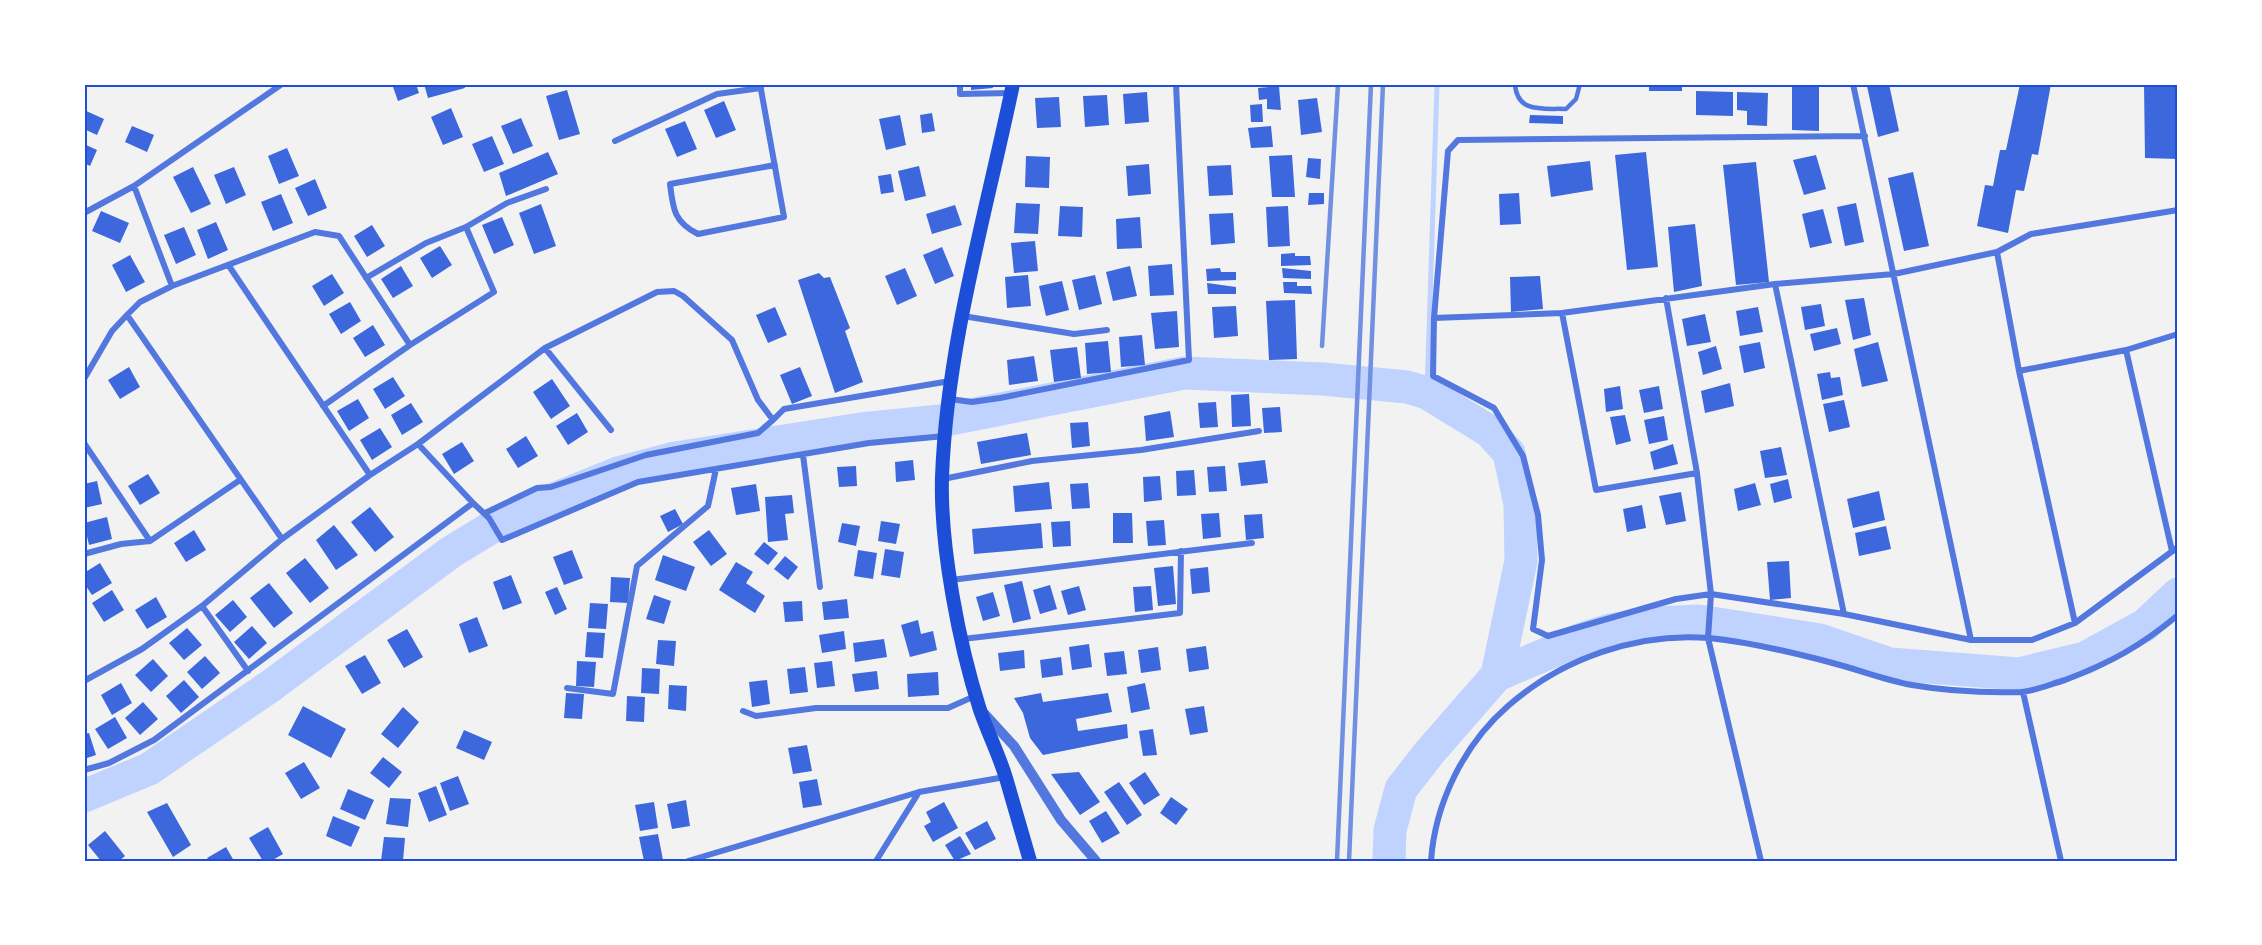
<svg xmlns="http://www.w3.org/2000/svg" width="2262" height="945" viewBox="0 0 2262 945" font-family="Arial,sans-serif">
<rect width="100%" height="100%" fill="#f2f2f2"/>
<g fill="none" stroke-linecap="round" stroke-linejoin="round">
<path stroke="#bfd3fe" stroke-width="5" d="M1427 393 1437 84"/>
<path stroke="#bfd3fe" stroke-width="33" d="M1497 675 1579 640 1610 630 1656 623 1699 621 1820 640 1890 664 2019 674 2085 658 2145 625 2178 594
M84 796 149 769 272 685 451 552 507 518 618 473 675 458 861 429 940 421 1184 373 1323 379 1407 387 1427 393 1489 431 1509 453 1520 504 1521 561 1497 675 1429 753 1401 789 1390 830 1389 861"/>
</g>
<path fill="#3d67dc" d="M392 84H416L419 93 398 101Z
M424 84H464L465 88 428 98Z
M971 84H992L993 88 971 90Z
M1649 84H1682V91H1649Z
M1792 84H1819V131L1792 130Z
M1875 84H1889L1899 131 1878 137 1867 86Z
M2020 84H2051L2038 155 2032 154 2024 191 2016 190 2008 233 1977 226 1985 185 1993 186 2000 150H2006Z
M2144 84H2178V159L2145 158Z
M1279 86 1281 110 1267 109V99L1259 100 1258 88Z
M567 90 580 134 559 140 546 96Z
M1696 91 1733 92V116L1696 115Z
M1147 92 1149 122 1125 124 1123 94Z
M1737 92 1768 93 1767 126 1747 125V111L1737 110Z
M1107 95 1109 125 1085 127 1083 96Z
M1059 97 1061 127 1037 128 1035 98Z
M1317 98 1322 132 1301 135 1298 100Z
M724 101 736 130 716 138 704 110Z
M1262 104 1263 122H1251L1250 105Z
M451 108 463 137 443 145 431 117Z
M84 110 104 119 97 135 84 129Z
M932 113 935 131 922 133 920 115Z
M900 115 906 145 886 150 879 119Z
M1530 115 1563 116V124L1529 123Z
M521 118 533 146 513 154 501 126Z
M685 121 697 149 677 157 665 129Z
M132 126 154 135 147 152 125 142Z
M1271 126 1273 147 1251 148 1248 128Z
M492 136 504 164 484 172 472 144Z
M84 144 97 150 90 166 84 163Z
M287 148 299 176 279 184 268 156Z
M548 152 558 174 506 196 499 173Z
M1646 152 1658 267 1627 270 1615 155Z
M1292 155 1295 197H1272L1269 156Z
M1816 155 1826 189 1804 195 1793 160Z
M1026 156 1050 157 1049 188 1025 187Z
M1308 158 1321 159 1320 179 1306 177Z
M1590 161 1593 190 1551 197 1547 166Z
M1756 162 1769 282 1736 285 1723 165Z
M1149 164 1151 194 1128 196 1126 166Z
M1231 165 1233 195 1209 196 1207 166Z
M919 166 926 196 905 201 898 171Z
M193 167 211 204 191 213 173 177Z
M234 167 246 195 226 204 214 175Z
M1913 172 1929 246 1904 251 1888 178Z
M891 174 894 192 881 194 878 176Z
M315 179 327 208 308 216 295 188Z
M1309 193H1324V204L1308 205Z
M1519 193 1521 224 1500 225 1499 194Z
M281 194 293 223 273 231 261 202Z
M1016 203 1040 204 1038 234 1014 233Z
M1856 203 1864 242 1845 246 1837 207Z
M541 204 556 246 534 254 519 213Z
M955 205 962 225 932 234 926 214Z
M1060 206 1083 207 1082 237 1058 236Z
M1288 206 1290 246 1268 247 1266 207Z
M1823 209 1832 243 1810 248 1802 214Z
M101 211 129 223 120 243 92 231Z
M1233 213 1235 243 1211 245 1209 214Z
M502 217 514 245 494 254 482 225Z
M1140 217 1142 248 1117 249 1116 219Z
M216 222 228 250 208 259 197 230Z
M1695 224 1702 286 1674 292 1668 227Z
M372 225 385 246 367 257 354 236Z
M184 227 196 255 176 264 164 235Z
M1035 241 1038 271 1014 273 1011 243Z
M440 246 452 265 432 278 420 258Z
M942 247 954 276 935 284 923 255Z
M1295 253V256H1310L1311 265 1281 266V254Z
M130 255 145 282 126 292 112 265Z
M1172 264 1174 295 1150 296 1148 266Z
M401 266 413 286 393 298 381 279Z
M1130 266 1137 296 1113 301 1106 272Z
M905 268 917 296 897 305 885 276Z
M1220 268 1221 272H1236V280L1207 281 1206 269Z
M1282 268 1311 271V279L1283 278Z
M819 273 824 278 830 277 850 328 845 331 863 382 835 393 798 280Z
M332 274 344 293 324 306 312 286Z
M1028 275 1031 306 1007 308 1005 277Z
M1095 275 1102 304 1079 310 1072 280Z
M1540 276 1543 309 1511 312 1510 277Z
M1062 281 1069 310 1046 316 1039 286Z
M1283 282H1297V286H1311L1312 294 1284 293Z
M1207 283 1236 287V294H1208Z
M1864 298 1871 335 1853 340 1845 300Z
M1295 300 1297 359 1269 360 1266 301Z
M350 302 361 321 341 334 329 314Z
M1821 304 1825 326 1805 330 1801 307Z
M1236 306 1238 336 1214 338 1212 307Z
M775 307 787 335 768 343 756 315Z
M1758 307 1763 332 1740 336 1736 311Z
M1177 311 1179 347 1155 349 1151 313Z
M1705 314 1711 342 1687 346 1682 319Z
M373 325 385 345 365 357 353 338Z
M1837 328 1841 344 1814 351 1810 334Z
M1142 335 1145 365 1121 367 1119 337Z
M1108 341 1111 372 1087 374 1085 343Z
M1760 342 1765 368 1744 373 1739 346Z
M1878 342 1888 381 1862 387 1854 349Z
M1716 346 1722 369 1703 375 1698 352Z
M1077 347 1081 378 1054 382 1050 350Z
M1034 356 1038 381 1009 385 1007 360Z
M129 367 140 387 120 399 108 380Z
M800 367 812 396 792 404 780 375Z
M1830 372 1831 378 1840 377 1843 395 1822 400 1817 374Z
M393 377 405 396 385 409 373 389Z
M552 379 570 406 551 419 533 392Z
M1730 383 1734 406 1705 413 1701 391Z
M1620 386 1623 409 1606 412 1604 389Z
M1659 386 1663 409 1644 413 1639 390Z
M1249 394 1251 426 1232 427 1231 395Z
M358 399 369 418 349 431 337 411Z
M1844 400 1850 427 1829 432 1823 404Z
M1216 402 1218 427 1200 428 1198 403Z
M411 403 423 422 402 435 391 415Z
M1280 407 1282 432 1264 433 1262 408Z
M1170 411 1174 437 1146 441 1144 416Z
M577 413 588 432 568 445 556 426Z
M1625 415 1631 441 1616 445 1610 417Z
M1664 416 1668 440 1649 444 1644 420Z
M1088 422 1090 446 1072 448 1070 423Z
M380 428 392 447 372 460 360 440Z
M1027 433 1031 455 981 464 977 442Z
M526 436 538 456 518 468 506 449Z
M462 442 474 461 454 474 442 454Z
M1673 444 1678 464 1654 470 1650 452Z
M1781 447 1787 475 1765 478 1760 451Z
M913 460 915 480 896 482 895 462Z
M1265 460 1268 483 1241 486 1238 463Z
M856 466 857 486 839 487 837 467Z
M1225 466 1227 491 1209 492 1207 467Z
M1194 470 1196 495 1177 496 1176 471Z
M148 474 160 493 140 505 128 486Z
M1160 476 1162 500 1144 502 1143 477Z
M1788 479 1792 498 1774 503 1770 484Z
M97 481 102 504 84 508V484Z
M1049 482 1052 509 1015 512 1013 486Z
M1088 483 1090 508 1072 509 1070 484Z
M1755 483 1761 505 1738 511 1734 489Z
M756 484 760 511 736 515 731 488Z
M1879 491 1885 520 1853 528 1847 499Z
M1681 492 1686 521 1666 525 1659 496Z
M792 495 794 513 785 514 788 540 768 542 765 497Z
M1642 505 1646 528 1627 532 1623 509Z
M370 507 394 537 375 552 351 522Z
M675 509 683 524 668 532 660 516Z
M1113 513H1132L1133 543H1113Z
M1219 513 1221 537 1203 539 1201 514Z
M1262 514 1264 538 1246 540 1244 515Z
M107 517 112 539 89 545 84 523Z
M1164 520 1166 545 1148 546 1146 521Z
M881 521 900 524 896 544 878 541Z
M1070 521 1071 546 1053 547 1051 522Z
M842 523 860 526 856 546 838 542Z
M1041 523 1043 548 974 554 972 529Z
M334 525 358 555 336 570 316 540Z
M1886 526 1891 549 1859 556 1855 533Z
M194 530 206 550 186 562 174 543Z
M709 530 727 554 711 566 693 542Z
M764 542 778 553 768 565 754 554Z
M885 549 904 552 900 578 881 575Z
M572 550 583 578 564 585 553 557Z
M858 550 877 553 873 579 854 576Z
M663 555 695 567 686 591 655 580Z
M785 556 798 567 788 580 774 569Z
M305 558 329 588 310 603 286 573Z
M1789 561 1791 598 1770 600 1767 562Z
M736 562 753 572 746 583 765 596 755 613 719 590Z
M100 563 112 583 92 595 84 583V573Z
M1173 566 1176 604 1158 606 1154 568Z
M1208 567 1210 592 1192 594 1190 569Z
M511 575 522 603 503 610 493 582Z
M611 577 630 578 628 603 610 602Z
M1022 581 1031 619 1013 623 1004 585Z
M269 583 293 613 274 628 250 598Z
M1050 585 1057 609 1040 614 1033 590Z
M1079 586 1086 610 1068 615 1061 591Z
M1151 586 1153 610 1135 612 1133 587Z
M557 587 567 609 555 615 545 592Z
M112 590 124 610 104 622 92 603Z
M993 592 1000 616 983 621 976 597Z
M654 595 671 601 664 624 646 619Z
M156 597 167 617 147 629 135 610Z
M847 599 849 618 824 620 822 602Z
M233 600 247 617 230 632 215 615Z
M802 601 803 621 785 622 783 602Z
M590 603 608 604 606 629 588 628Z
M477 617 488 646 469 653 459 624Z
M918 620 921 634 933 631 937 650 910 657 901 625Z
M252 626 267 643 249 659 234 642Z
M187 628 202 645 184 660 169 643Z
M407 629 423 657 404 668 387 640Z
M844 631 846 649 822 653 819 635Z
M587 632 605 633 603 658 585 657Z
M884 639 887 657 855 662 853 643Z
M658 640 676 641 674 666 656 664Z
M1089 644 1092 667 1072 670 1069 647Z
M1206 646 1209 669 1189 672 1186 649Z
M1158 647 1161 670 1141 673 1138 650Z
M1024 650 1025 668 1000 671 998 653Z
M1124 651 1127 674 1107 676 1104 653Z
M365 655 381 683 362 694 345 666Z
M205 656 220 673 202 689 187 672Z
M1061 657 1063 675 1042 678 1040 660Z
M153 659 168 676 151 692 135 675Z
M577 661 596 662 594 687 576 686Z
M832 661 835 686 817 688 814 663Z
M805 667 808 692 790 694 787 669Z
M642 668 660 669 659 694 641 693Z
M877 671 879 689 855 692 852 674Z
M938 672 939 695 908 697 907 674Z
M184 680 199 697 181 713 166 696Z
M767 680 770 704 752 707 749 682Z
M121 683 132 703 112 715 101 695Z
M1145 683 1150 709 1131 713 1127 687Z
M669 685 687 686 686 711 668 709Z
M566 693 584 694 582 719 564 718Z
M1041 693 1043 702 1108 693 1112 712 1076 719 1078 731 1127 724 1128 738 1043 755 1030 738 1023 713 1014 698Z
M627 696 645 697 644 722 626 721Z
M143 702 158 719 140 735 125 718Z
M303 706 346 729 331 758 288 735Z
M1204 706 1208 732 1190 735 1185 709Z
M403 707 419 722 398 748 381 734Z
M115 717 127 738 108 749 95 729Z
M1153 729 1157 755 1143 756 1139 731Z
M464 730 492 742 484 760 456 748Z
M89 733 96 755 84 759V734Z
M807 745 812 771 793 774 788 748Z
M383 757 402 772 389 788 370 773Z
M304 762 320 788 301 799 285 773Z
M1079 772 1100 802 1080 815 1051 774Z
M1145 772 1160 795 1144 805 1129 783Z
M458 776 469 804 450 811 440 783Z
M817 779 822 805 803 808 799 782Z
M1119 782 1142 815 1127 825 1104 792Z
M436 786 447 815 429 822 418 793Z
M348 789 374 800 365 820 340 809Z
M1171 797 1188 809 1176 825 1160 813Z
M390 798 411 799 408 827 386 824Z
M686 800 690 826 672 829 667 804Z
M654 802 658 828 640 831 635 805Z
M944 802 958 828 933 842 924 826 931 822 926 812Z
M167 803 191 845 173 857 147 812Z
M1106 811 1120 833 1102 843 1089 821Z
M333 816 360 827 351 847 326 836Z
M987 821 996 839 975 850 965 833Z
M268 827 283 854 271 861H263L249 838Z
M105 831 125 856 119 861H101L88 845Z
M658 834 663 860 644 861 639 837Z
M960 836 971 854 955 861 945 845Z
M384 837 405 838 403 861H381Z
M226 847 234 861H209L207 858Z"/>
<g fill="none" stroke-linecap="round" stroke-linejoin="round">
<path stroke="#5277de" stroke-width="4.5" d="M1515 84C1517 114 1544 108 1566 109L1576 99 1580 84"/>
<path stroke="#5277de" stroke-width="6" d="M760 84 784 217 698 234C674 222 673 209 670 184L775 165
M960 84V94L1011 93
M1853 84 1971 640
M1865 136 1458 140 1448 151 1434 318 1433 376 1494 408 1523 456 1538 515 1542 560 1533 629 1548 636 1676 599 1711 594 1844 614 1971 640H2032L2075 623 2178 547
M615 141 717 94 761 88
M134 186 172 286
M84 213 134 186 282 84
M466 227 507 203 546 189
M1997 252 2019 371 2075 623
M229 266 370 475
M1775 284 1844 614
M1666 298 1697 473 1711 594 1708 638 1761 861
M1562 313 1596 490 1697 473
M127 315 140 302 172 286 315 232 339 236 410 345
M963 316 1074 334 1107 330
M1434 318 1562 313 1775 284 1894 274 1997 252 2031 234 2178 210
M545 348 611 430
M2126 350 2172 551
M2019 371 2126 350 2178 334
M84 379 112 331 127 315 282 539
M950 399 972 402 1000 398 1189 360 1176 84
M323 406 410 345 494 292 466 227 426 243 366 278
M84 443 150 541
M418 444 473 503
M803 455 820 587
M943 479 1032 461 1141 450 1259 431
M485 513 537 488 551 487 646 455 758 433 773 420
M84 554 121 544 150 541 240 480
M951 580 1252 543
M202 606 248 671
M963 639 1180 613 1181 551
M84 681 142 649 202 606 282 539 370 475 418 444 545 348 657 292 674 291 683 296 732 340 758 400 773 420 784 409 950 381
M567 688 613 694 637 566 708 506 716 469
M2023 692 2061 861
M743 711 756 716 816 708H948L975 696
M84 770 109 763 154 740 473 503 489 518 502 540 638 482 869 443 945 436
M688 861 919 792 1005 777
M876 861 919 792
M1431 861C1435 803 1464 744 1508 706 1561 659 1637 632 1709 638 1749 642 1791 652 1829 662 1857 669 1884 680 1912 685 1947 691 1986 693 2021 692 2035 691 2051 684 2065 680 2110 663 2141 646 2178 615"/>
<path stroke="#5277de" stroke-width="10" d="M982 711 1014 746 1061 820 1096 861"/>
<path stroke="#1d4ed8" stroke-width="14" d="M1013 84C986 214 947 344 942 477 940 546 959 644 980 710 988 733 999 755 1006 778 1014 806 1022 833 1030 861"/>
<path stroke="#7290e2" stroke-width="4.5" d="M1322 346 1338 84
M1337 861 1371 84
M1349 861 1383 84"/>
</g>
<rect width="2262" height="945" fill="none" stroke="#ffffff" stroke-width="171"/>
<rect x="86" y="86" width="2090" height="774" fill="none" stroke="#1d4ed8" stroke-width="2"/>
</svg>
